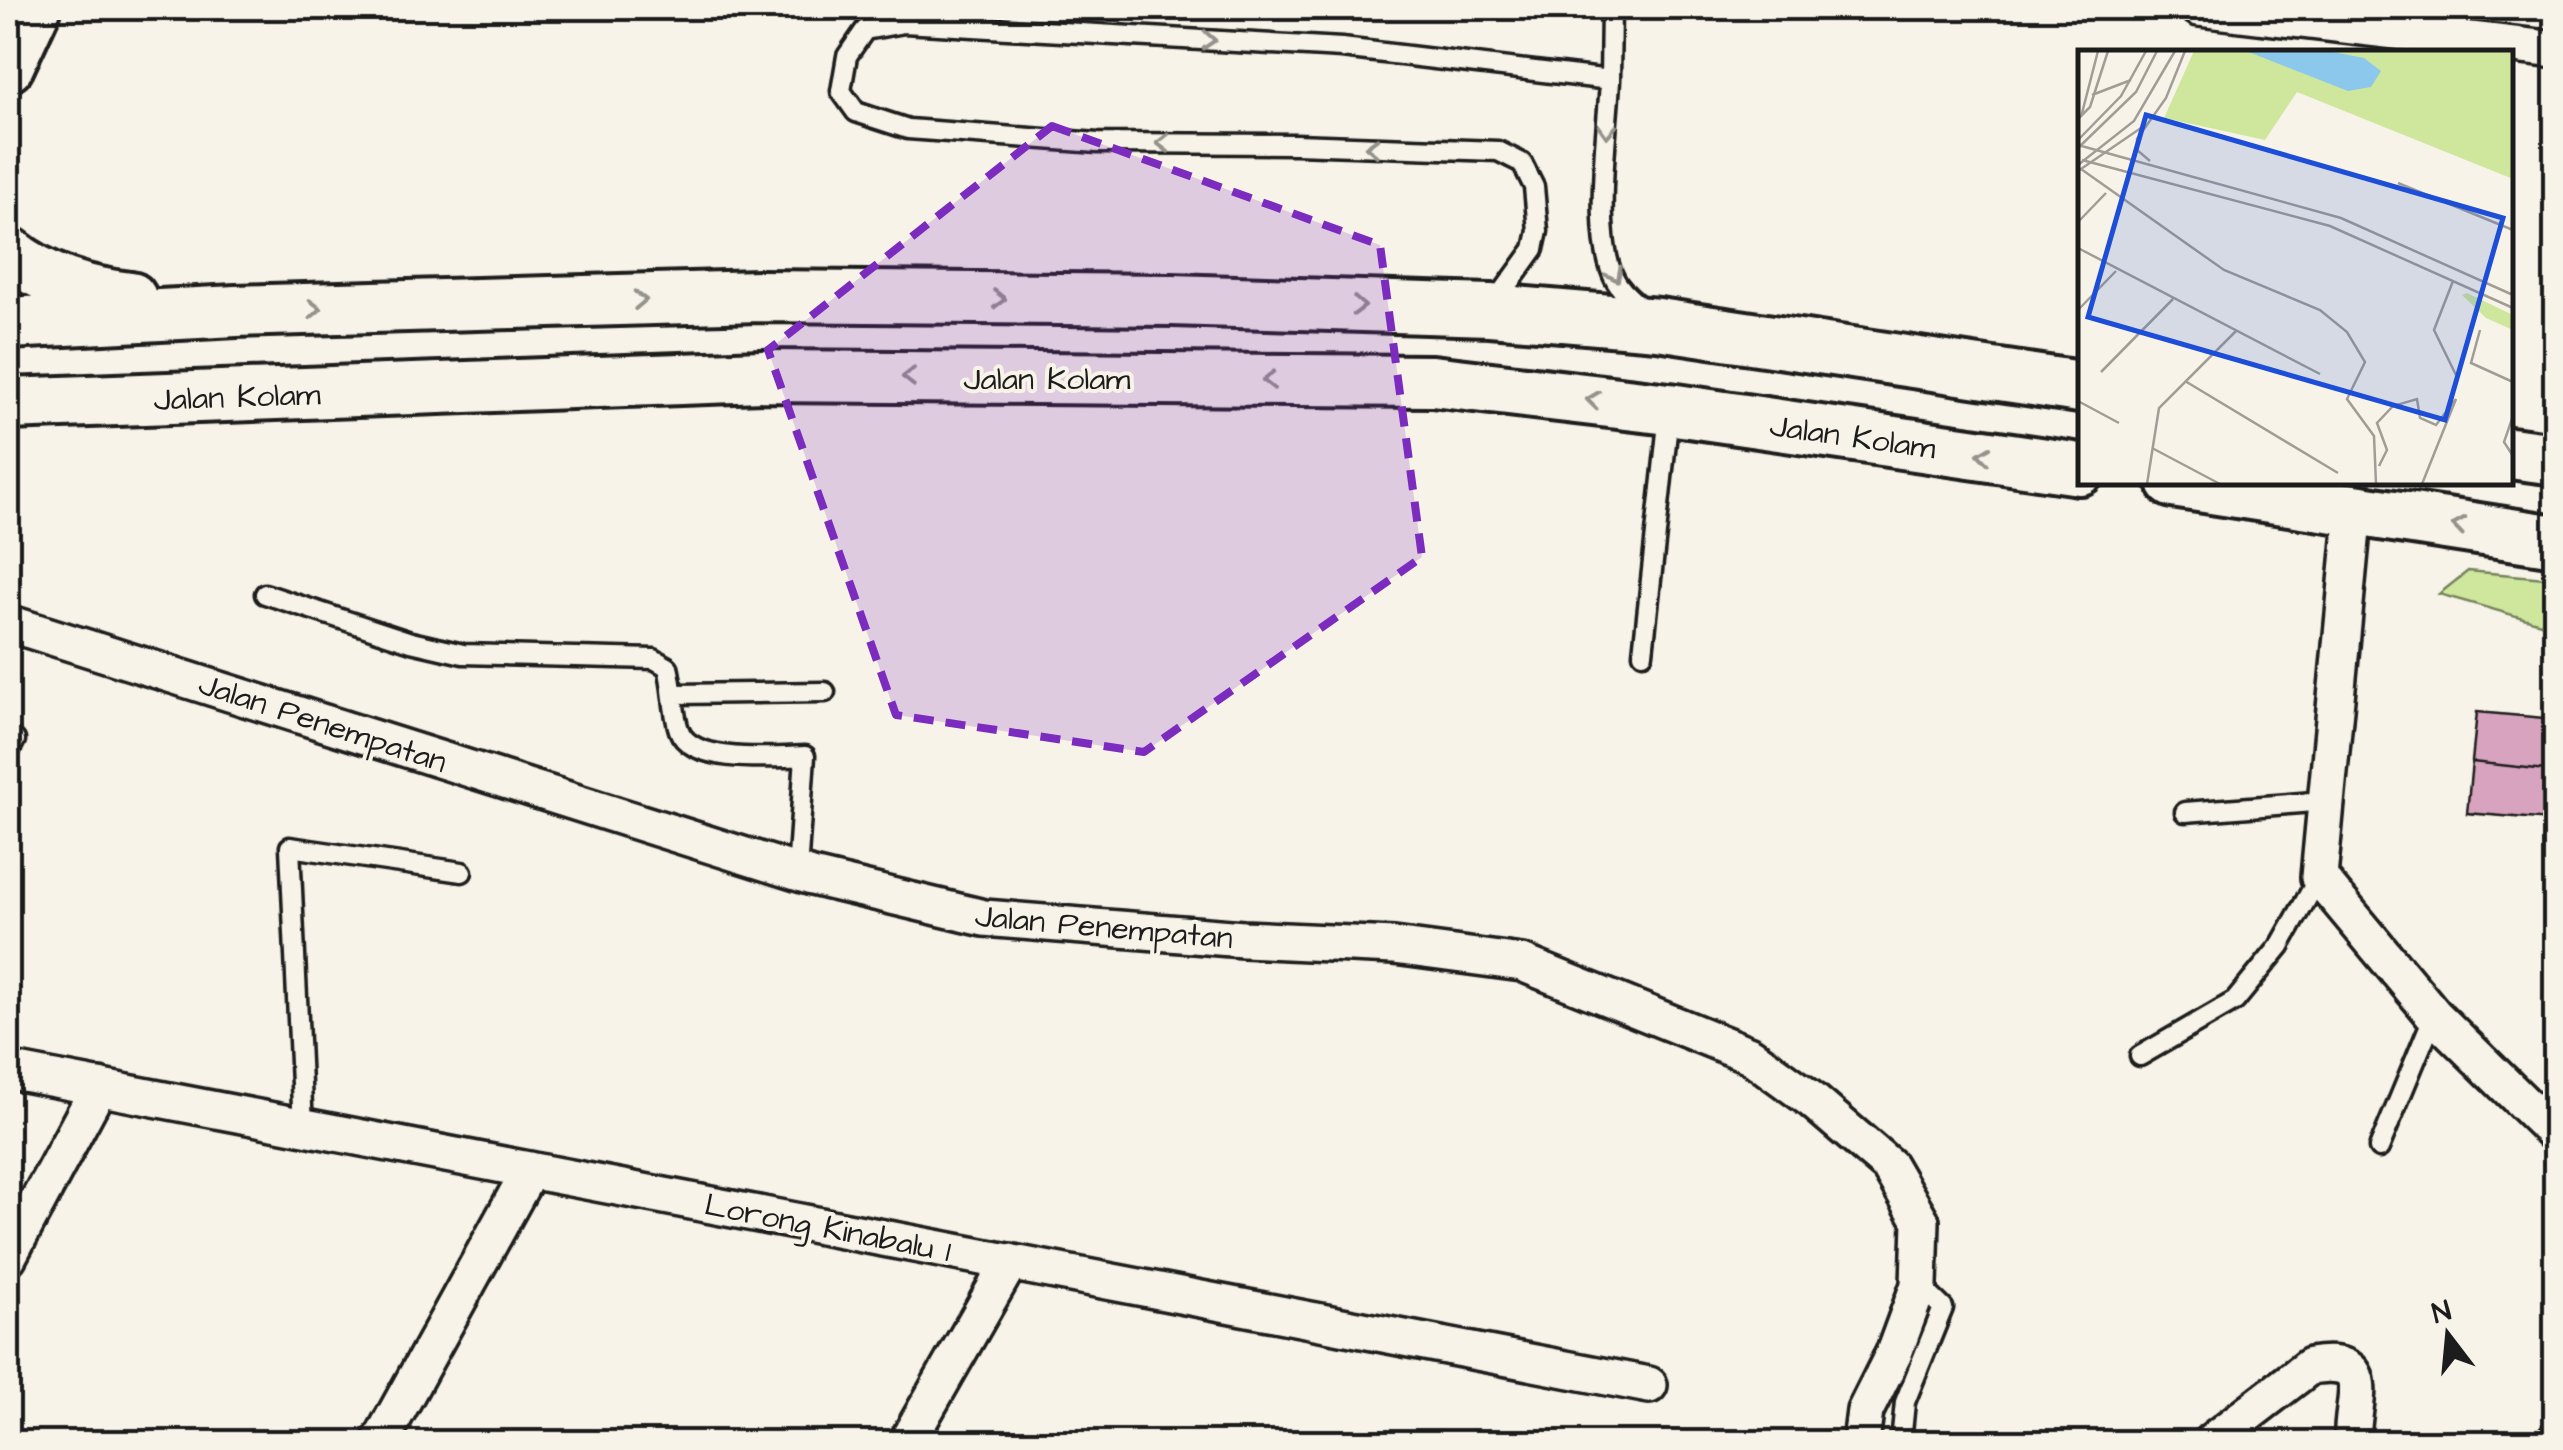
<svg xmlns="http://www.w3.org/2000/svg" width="2563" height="1450" viewBox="0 0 2563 1450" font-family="'Architects Daughter',sans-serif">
<rect width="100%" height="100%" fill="#f7f3e8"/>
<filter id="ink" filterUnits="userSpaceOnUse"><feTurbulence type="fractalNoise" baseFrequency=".01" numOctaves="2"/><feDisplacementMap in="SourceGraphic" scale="20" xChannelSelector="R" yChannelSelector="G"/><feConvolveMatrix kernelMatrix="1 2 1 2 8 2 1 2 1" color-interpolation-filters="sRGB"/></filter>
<g filter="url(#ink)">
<path fill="#cee79d" stroke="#75825c" stroke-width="2.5" d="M2468 571 2555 579V627L2439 594Z"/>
<path fill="#d7a3be" stroke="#1c1c1c" stroke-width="2.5" d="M2477 712 2556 719 2555 771 2472 762Z
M2472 762 2555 771 2550 820 2467 813Z"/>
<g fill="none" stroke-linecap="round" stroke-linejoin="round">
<g stroke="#1c1c1c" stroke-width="25">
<path id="lane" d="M1610 80 1611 8
M1495 303 1534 249 1538 231 1534 187 1522 163 1498 151 1295 144 1098 143 908 129 856 112 841 91 847 56 865 30 904 23 1342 48 1610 80C1608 129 1590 248 1619 286 1626 296 1638 305 1647 313
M265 594 411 642 463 654 654 659 668 667C673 686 673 713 679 730 691 765 776 757 805 756L797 872
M1643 653 1669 414
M675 694 825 692
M8 754 15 740
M2185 812 2327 801
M2140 1056 2235 1001 2280 946 2319 877
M303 1127 290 847 462 872
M2379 1148 2434 1015
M1901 1442 1905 1402 1943 1308 1919 1285"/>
</g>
<g stroke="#1c1c1c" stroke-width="42">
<path id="street" d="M2199 8 2556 50
M2354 509 2319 877 2434 1015 2553 1132
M8 623 812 877 984 918 1243 939 1394 946 1522 963 1750 1055 1812 1100 1889 1166 1921 1221 1919 1285 1894 1353 1865 1411 1861 1442
M8 1070 1649 1385
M8 1257 99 1087
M380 1442 530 1170
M907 1442 1010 1262
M2211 1442 2310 1366C2381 1354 2349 1404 2353 1442
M2554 1442 2556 1439"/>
</g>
<g stroke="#1c1c1c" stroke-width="58">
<path id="secondary" d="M8 66 35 8
M8 252C44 281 86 293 131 298
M8 323 236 311 759 296 1172 300 1490 310 1658 324 2080 387
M8 404 762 376 1432 381 1669 409 2080 469
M2510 453 2556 459
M2173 482 2556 541"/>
</g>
<use href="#lane" stroke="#f7f3e8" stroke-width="18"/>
<use href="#street" stroke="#f7f3e8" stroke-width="35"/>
<use href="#secondary" stroke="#f7f3e8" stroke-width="50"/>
</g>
<defs><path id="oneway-chevron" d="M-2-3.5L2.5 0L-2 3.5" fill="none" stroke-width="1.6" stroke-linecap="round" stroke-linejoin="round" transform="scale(2.5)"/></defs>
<g stroke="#94928c">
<use href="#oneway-chevron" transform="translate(1209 40) rotate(3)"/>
<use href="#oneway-chevron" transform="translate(1607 131) rotate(93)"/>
<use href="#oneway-chevron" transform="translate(1163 143) rotate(-180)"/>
<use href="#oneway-chevron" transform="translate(1372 147) rotate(-178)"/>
<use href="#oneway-chevron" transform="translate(1615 275) rotate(63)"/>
<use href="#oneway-chevron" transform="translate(999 299) rotate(1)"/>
<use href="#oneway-chevron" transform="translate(640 300) rotate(-2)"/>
<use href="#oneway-chevron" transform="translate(1359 306) rotate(2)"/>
<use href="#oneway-chevron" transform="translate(315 309) rotate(-2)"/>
<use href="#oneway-chevron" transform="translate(909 377) rotate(-180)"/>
<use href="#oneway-chevron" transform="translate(1269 380) rotate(-180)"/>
<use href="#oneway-chevron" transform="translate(1593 400) rotate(-173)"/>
<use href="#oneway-chevron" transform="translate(1984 455) rotate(-172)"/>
<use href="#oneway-chevron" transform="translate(2459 526) rotate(-171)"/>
</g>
</g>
<path fill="#7b2cbf" fill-opacity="0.2" stroke="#7b2cbf" stroke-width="8" stroke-dasharray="20 12" stroke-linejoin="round" d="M1052 126 1380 245 1422 557 1144 752 896 715 768 350Z"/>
<g text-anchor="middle" stroke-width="8" stroke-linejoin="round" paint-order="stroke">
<g font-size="32" fill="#1c1c1c" stroke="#f7f3e8">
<text x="1047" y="389">Jalan Kolam</text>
<text transform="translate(237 396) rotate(-2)" y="11">Jalan Kolam</text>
<text transform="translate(1853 436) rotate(8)" y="11">Jalan Kolam</text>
<text transform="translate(323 722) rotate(18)" y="11">Jalan Penempatan</text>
<text transform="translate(1104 926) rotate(5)" y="11">Jalan Penempatan</text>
<text transform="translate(828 1227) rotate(11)" y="11">Lorong Kinabalu 1</text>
</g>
</g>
<g transform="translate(2078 50)">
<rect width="435" height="435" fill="#f7f3e8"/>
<path d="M116 1H435V129L219 42 187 90 86 68ZM389 243 435 265V280L408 268 384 245Z" fill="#cee79d"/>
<path d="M168 1H250L286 8 303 21 293 37 270 41Z" fill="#8bc8eb"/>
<path fill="none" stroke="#9f9d96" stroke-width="2.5" d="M14 45 53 30M3 67 20 1M0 69 12 57 30 1M0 90 43 46 68 1M0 95 263 168 435 245M0 98 58 42 79 1M4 110 252 176 435 258M72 111 59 100V89L88 48 107 1M0 115 56 71 97 1M3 119 146 220 242 260 269 282 287 312 269 349 296 386 298 434M0 121 63 78M320 133 435 180M0 172 28 143M0 198 242 324M375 231 356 280 378 325M0 260 38 221M402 280 393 313 435 332M23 322 95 249M107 331 260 423M0 351 41 373M435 366 426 392 435 406M74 398 142 434M301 416 309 400 299 373 315 356 339 349 342 368 358 375 378 349 344 434M69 434 81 358 158 281"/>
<path fill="#1d4ed8" fill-opacity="0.15" stroke="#1d4ed8" stroke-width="5" d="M68 65 425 168 367 370 10 267Z"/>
<rect width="435" height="435" fill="none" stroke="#1c1c1c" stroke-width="5"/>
</g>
<rect width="2563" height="1450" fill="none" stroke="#f7f3e8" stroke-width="40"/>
<rect x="20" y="20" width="2523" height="1410" fill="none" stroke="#1c1c1c" stroke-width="4" filter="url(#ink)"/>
<g transform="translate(2448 1335) rotate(344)" stroke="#f7f3e8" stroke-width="8" paint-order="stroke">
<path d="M0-8L18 38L0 25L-18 38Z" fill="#1c1c1c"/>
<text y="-15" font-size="28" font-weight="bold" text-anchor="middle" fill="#1c1c1c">N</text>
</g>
</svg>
